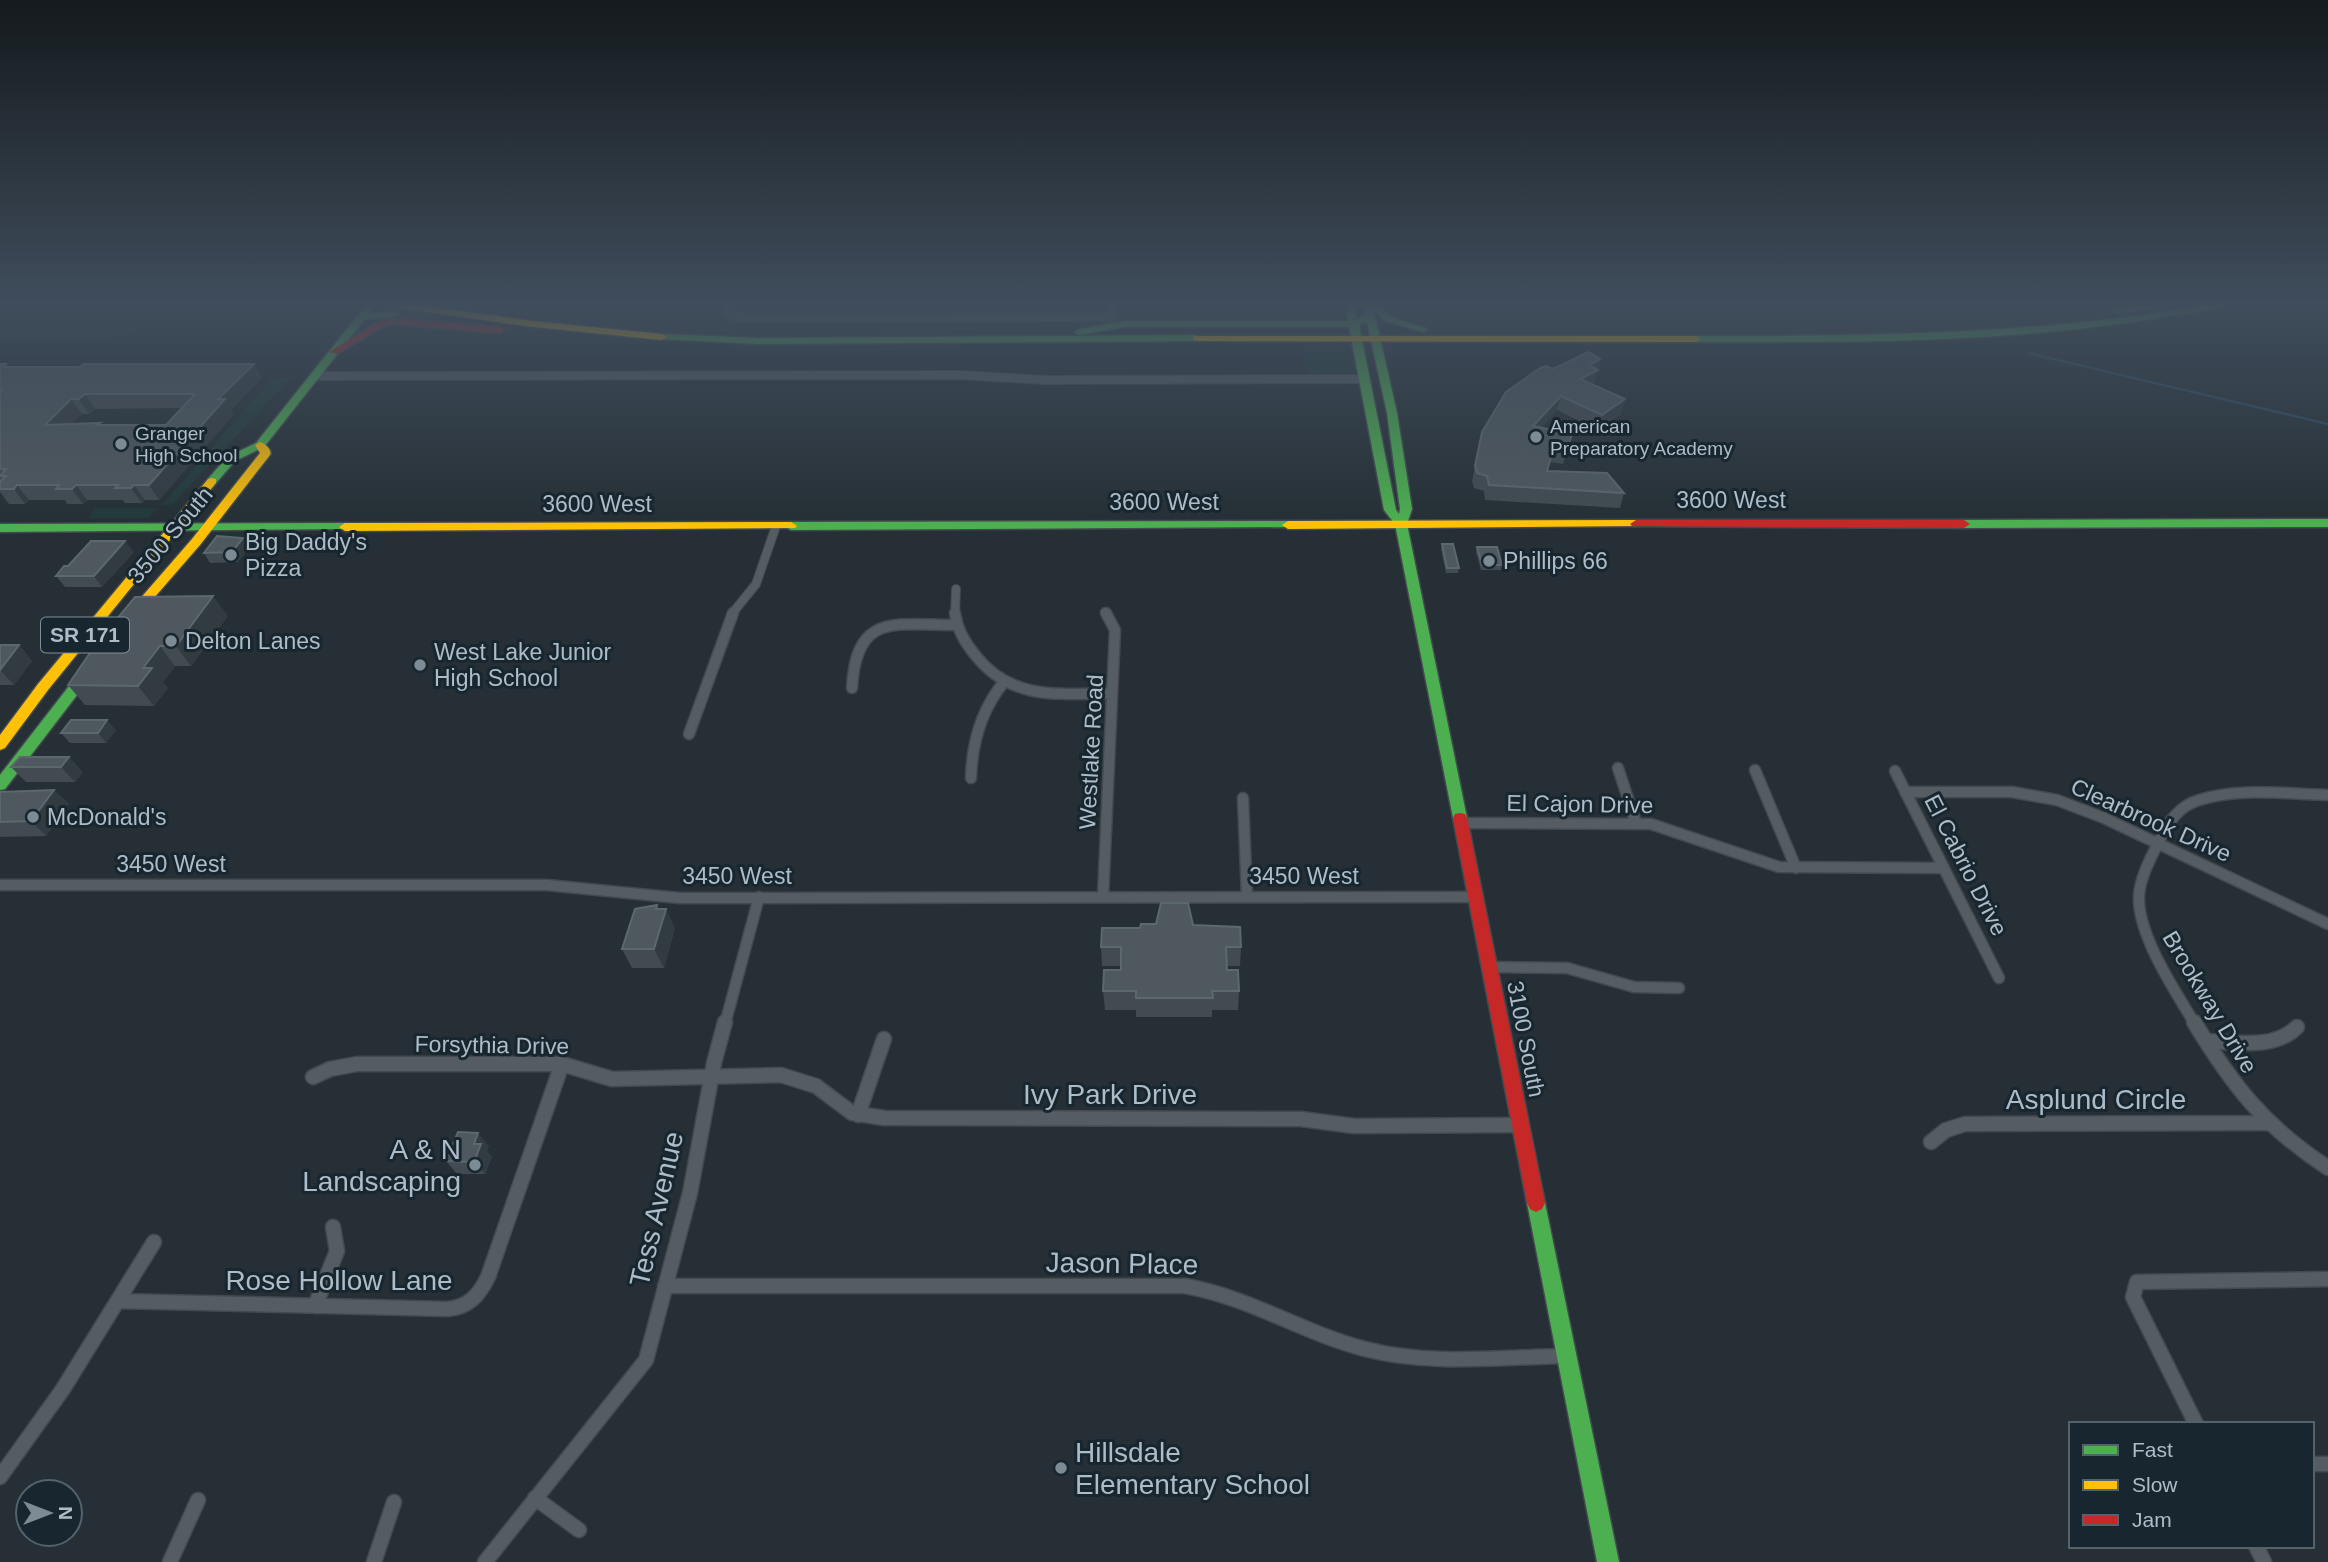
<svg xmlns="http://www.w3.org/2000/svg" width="2328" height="1562" viewBox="0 0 2328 1562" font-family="Arial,sans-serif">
<rect width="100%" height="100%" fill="#252f35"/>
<path fill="#223a39" d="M0 305H162C156 350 32 342 0 342Z
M1117 305H1336L1338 319H1116Z
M1303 350H1341L1353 358 1356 373 1352 375H1307Z
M292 377 172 505H162L271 379Z
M95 508H157L149 518H88Z"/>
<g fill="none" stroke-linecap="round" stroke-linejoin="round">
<path stroke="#2e4a5e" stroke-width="2.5" d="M2028 353 2328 424"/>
<g stroke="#434a4f" stroke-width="10">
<path id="street-far2" d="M728 305 727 312 737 317 755 318 1112 317V305
M315 376 961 375 1045 380 1364 379
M1105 612 1107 615
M731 615 756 584 776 526
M955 615 956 589"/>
</g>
<g stroke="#434a4f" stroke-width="13">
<path id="street-far1" d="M955 613C957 630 965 643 976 656 1012 701 1060 694 1111 693
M852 688C856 612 895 625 955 625
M689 734 733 613
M1618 768 1636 823
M1755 770 1796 868
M1895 771 1999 978
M971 778C972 742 981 710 1004 682
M1905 792H2012L2057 800 2104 818 2328 924
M1243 798 1247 897
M1460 823 1651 824 1779 867 1944 868
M0 885H547L679 898 1475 897
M1103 897 1115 630 1106 613
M1489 967 1567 968 1634 987 1679 988
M725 1024 759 897
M2195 1024C2175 991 2137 934 2139 896 2140 877 2151 858 2159 841 2168 822 2179 806 2199 800 2239 787 2287 794 2328 795"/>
</g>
<g stroke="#434a4f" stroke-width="17">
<path id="street" d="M2194 1022C2233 1086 2264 1126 2328 1168
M2207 1041C2237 1042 2274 1050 2297 1027
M313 1077 330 1069 357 1064H562L612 1079 781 1075 816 1086 852 1113 884 1118 1301 1119 1354 1126 1520 1125
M858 1115 884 1039
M1931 1142 1946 1130 1965 1124 2267 1123
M665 1286H1185C1249 1297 1303 1333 1365 1349 1430 1366 1501 1357 1567 1356
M118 1301 448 1309C469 1307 479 1295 488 1277L562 1064
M315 1306 337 1251 333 1227
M2196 1424 2133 1297 2137 1282 2328 1279
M2312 1464H2328
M0 1477 63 1389 154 1242
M535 1498 579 1530
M2256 1546 2264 1562
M170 1562 198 1500
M374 1562 394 1502
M485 1562 646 1360 690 1193 714 1063 725 1022"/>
</g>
<g stroke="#434a4f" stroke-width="3">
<path id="fast" d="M366 305H376L370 313 396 311 401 314 396 317 365 319 264 447 235 461 216 483H208V479L227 457 256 443Z
M1346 305H1354L1357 319 1365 315 1364 305H1378L1391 317 1428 329 1423 332 1385 321 1374 311 1397 413 1412 509 1407 524 1467 818 1465 822H1455L1453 818 1395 524 1384 510 1349 327H1124L1079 335 1074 332 1079 329 1124 321H1348ZM1367 322 1387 413 1400 509 1399 514 1396 510 1359 325Z
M2140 305H2159L2154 308 2118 314 2113 311Z
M2207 305H2225L2220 308C2155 319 2091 329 2025 334 1916 343 1806 342 1696 342L1691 339 1696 336C1867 336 2037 335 2207 305Z
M662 334 759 338 1196 335 1201 338 1196 341 759 344 659 339 657 337Z
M2328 519V527L1964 528 1958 524 1964 520Z
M1288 521 1292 523V527L791 530 785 526 791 522Z
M345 523 349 525V529L0 532V524Z
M85 671 91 675 90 678 5 789 0 790V775L80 672Z
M1536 1194 1542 1197 1545 1203 1619 1562H1597L1527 1203 1530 1197Z"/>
</g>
<g stroke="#434a4f" stroke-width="3">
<path id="slow" d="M394 305H416L533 321 662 334 667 337 662 340 533 327 399 308Z
M1193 336H1696L1701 339 1696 342 1196 341 1193 340Z
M260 442C265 443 273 451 270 455L200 545 140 614H132L130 611 132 608 192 539 260 453 255 445Z
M212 478 216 479V483L48 690 5 748 0 750V735L38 684 208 479Z
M1636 520 1642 524 1640 526 1288 529 1282 525 1288 521Z
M791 522 797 526 795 528 345 531 339 527 345 523Z"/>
</g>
<g stroke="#434a4f" stroke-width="3">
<path id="jam" d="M392 318 499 327 504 330 499 333 393 324 382 327 337 354 329 352 376 323Z
M1636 520H1964L1970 524 1964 528 1632 526 1630 524Z
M1460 813 1465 814 1467 818 1545 1203 1542 1209 1536 1212 1530 1209 1527 1203 1453 818 1455 814Z"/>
</g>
<use href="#street-far2" stroke="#555d62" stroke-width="8"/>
<use href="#street-far1" stroke="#555d62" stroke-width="10"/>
<use href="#street" stroke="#555d62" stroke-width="14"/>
<use href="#fast" fill="#4caf50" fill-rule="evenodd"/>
<use href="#slow" fill="#ffc107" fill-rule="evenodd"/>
<use href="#jam" fill="#c62828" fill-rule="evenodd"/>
</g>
<path fill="#424b51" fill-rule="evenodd" d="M1600 359 1593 385 1625 399 1621 414 1598 430 1557 410 1541 428 1572 434 1563 464 1550 462 1547 471 1624 493 1620 508 1485 500 1484 491 1474 488 1472 481 1482 432 1553 369Z
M0 364H6L8 367 262 378 231 410 234 414 159 500H145L142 503H125L123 500H87L83 504H67L65 500H29L25 504H9L0 492ZM182 408 166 425H102L71 424 82 414H89L95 409Z
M243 538 249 548 238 562 210 563 204 553Z
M1442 544 1459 568 1458 573H1446L1441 549Z
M1477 547 1502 565 1501 570H1481L1476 552Z
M134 552 102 587H65L56 576 68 566Z
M228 616 191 666H175L163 682 168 688 154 706 85 705 68 685Z
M0 645H19L32 661 14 685H0Z
M116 730 106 743H70L61 733Z
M20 757 83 772 75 782H26L11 767Z
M54 790 69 804 46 836 0 837V792Z
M657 905 658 909 675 928 664 968H632L622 949Z
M1193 925 1241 947 1240 966H1227V970L1239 991 1238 1010H1212V1017H1136V1010H1105L1103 991 1121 970V966H1102L1101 947Z
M489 1146 487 1151 492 1157 485 1174H457L446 1161Z"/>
<path fill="#323b40" d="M1600 359 1594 385 1576 394 1580 379 1589 365Z
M254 364 262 378 231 410 234 414 159 500 149 485 218 399Z
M85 394 95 409 89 414 79 399Z
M1561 396 1557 410 1530 441 1533 426Z
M71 399 82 414 55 440 45 425Z
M1625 399 1621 414 1598 430 1602 415Z
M17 485 29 500 25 504 14 489Z
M76 485 87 500 83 504 72 489Z
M134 485 145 500 142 503 131 488Z
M243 538 249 548 238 562 232 552Z
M125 541 134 552 102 587 94 576Z
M213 596 228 616 191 666 176 646Z
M19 645 32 661 14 685 0 670Z
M160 646 175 666 163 682 168 688 154 706 138 686 143 668Z
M107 720 116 730 106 743 98 733Z
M69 757 83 772 75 782 61 767Z
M54 790 69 804 46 836 31 821Z
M657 905 663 919 666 909 675 928 664 968 654 949 656 909Z
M478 1133 489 1146 487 1151 492 1157 485 1174 474 1162V1144Z"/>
<path fill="#4e585e" stroke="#5c676e" stroke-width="2" fill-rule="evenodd" d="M1589 352 1600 359 1589 365 1598 370 1580 379 1625 399 1602 415 1561 396 1533 426 1572 434 1567 450 1554 447 1547 471 1607 473 1624 493 1489 485 1487 476 1477 473 1475 466 1482 432 1506 392 1540 368 1546 366 1553 369Z
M0 364H6L3 367H80L83 364H254L218 399H225L149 485H134L131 488H115L118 485H76L72 489H56L59 485H17L14 489H0V482L6 476H0L6 469H0V393L2 391H0ZM85 394H195L166 425H97L100 423 45 425 71 399H79Z
M217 536 243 538 232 552 204 553Z
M91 541H125L94 576H56L64 566H68Z
M1442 544H1453L1459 568H1447Z
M1477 547H1497L1502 565H1482Z
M213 596 176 646H160L143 668H152L138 686 68 685 96 644 135 597Z
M0 645H19L0 670Z
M71 720H107L98 733H61Z
M20 757H69L61 767H11Z
M54 790 31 821 0 822V792Z
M1161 903H1188L1193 925 1240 927 1241 947H1226L1227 970H1238L1239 991H1212L1213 998H1136V991H1103L1104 970H1121V947H1101L1102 928H1140L1141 924H1156Z
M657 905 656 909H666L654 949H622L635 909Z
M458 1132 478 1133 474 1144H481L474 1162 446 1161Z"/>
<linearGradient id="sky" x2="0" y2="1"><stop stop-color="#141a1d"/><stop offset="0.58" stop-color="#404d5c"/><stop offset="1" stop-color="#404d5c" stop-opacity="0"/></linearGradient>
<rect width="2328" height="523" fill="url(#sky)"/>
<g fill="#7d8b94" stroke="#18262f" stroke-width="2.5">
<circle cx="1536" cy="437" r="7"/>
<circle cx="121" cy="444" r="7"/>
<circle cx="231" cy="555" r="7"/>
<circle cx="1489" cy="561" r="7"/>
<circle cx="171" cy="641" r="7"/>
<circle cx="420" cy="665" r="7"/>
<circle cx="33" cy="817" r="7"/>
<circle cx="475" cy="1165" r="7"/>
<circle cx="1061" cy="1468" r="7"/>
</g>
<g text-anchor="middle" stroke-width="6" stroke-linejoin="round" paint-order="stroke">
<g font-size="19" fill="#adbcc7" stroke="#18262f" text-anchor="start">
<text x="1550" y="433">American<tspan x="1550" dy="22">Preparatory Academy</tspan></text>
<text x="135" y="440">Granger<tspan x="135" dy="22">High School</tspan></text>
</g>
<rect fill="#18262f" stroke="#808f99" stroke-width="2" x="41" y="617.5" width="88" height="35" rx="5"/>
<g font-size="21" font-weight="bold" fill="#adbcc7">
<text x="85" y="642">SR 171</text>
</g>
<g font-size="23" fill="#adbcc7" stroke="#18262f">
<text x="1731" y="508">3600 West</text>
<text x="1164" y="510">3600 West</text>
<text x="597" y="512">3600 West</text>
<text transform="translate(170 535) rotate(-50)" y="8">3500 South</text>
<text transform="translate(1091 752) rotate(-87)" y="8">Westlake Road</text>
<text transform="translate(1580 804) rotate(1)" y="8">El Cajon Drive</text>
<text transform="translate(2151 820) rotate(24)" y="8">Clearbrook Drive</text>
<text x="171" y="872">3450 West</text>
<text transform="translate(1966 865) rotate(63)" y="8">El Cabrio Drive</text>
<text x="737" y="884">3450 West</text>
<text x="1304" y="884">3450 West</text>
<text transform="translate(2210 1002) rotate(59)" y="8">Brookway Drive</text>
<text transform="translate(1526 1039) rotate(79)" y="8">3100 South</text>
<text transform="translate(492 1045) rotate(1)" y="8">Forsythia Drive</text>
</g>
<g font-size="23" fill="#adbcc7" stroke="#18262f" text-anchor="start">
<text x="245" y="550">Big Daddy's<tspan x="245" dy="26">Pizza</tspan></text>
<text x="1503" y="569">Phillips 66</text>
<text x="185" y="649">Delton Lanes</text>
<text x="434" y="660">West Lake Junior<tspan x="434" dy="26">High School</tspan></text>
<text x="47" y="825">McDonald's</text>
</g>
<g font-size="28" fill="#adbcc7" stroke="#18262f">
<text x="1110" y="1104">Ivy Park Drive</text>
<text x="2096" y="1109">Asplund Circle</text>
<text transform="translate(656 1209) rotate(-77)" y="10">Tess Avenue</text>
<text transform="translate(1122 1263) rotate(1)" y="10">Jason Place</text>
<text x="339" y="1290">Rose Hollow Lane</text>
</g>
<g font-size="28" fill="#adbcc7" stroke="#18262f" text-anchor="end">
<text x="461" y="1159">A &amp; N<tspan x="461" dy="32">Landscaping</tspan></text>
<text x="1075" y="1462" text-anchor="start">Hillsdale<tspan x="1075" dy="32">Elementary School</tspan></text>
</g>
</g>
<rect x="2069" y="1422" width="245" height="126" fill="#18262f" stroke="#54626c" stroke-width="2"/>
<rect x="2083" y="1445" width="35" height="10" fill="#4caf50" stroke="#54626c" stroke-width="2"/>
<text x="2132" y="1457" font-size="21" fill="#adbcc7">Fast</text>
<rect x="2083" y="1480" width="35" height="10" fill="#ffc107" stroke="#54626c" stroke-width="2"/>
<text x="2132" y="1492" font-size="21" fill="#adbcc7">Slow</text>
<rect x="2083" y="1515" width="35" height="10" fill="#c62828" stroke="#54626c" stroke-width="2"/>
<text x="2132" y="1527" font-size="21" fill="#adbcc7">Jam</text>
<g transform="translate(49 1513) rotate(90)"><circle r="33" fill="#18262f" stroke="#54626c" stroke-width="2"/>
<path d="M0-5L12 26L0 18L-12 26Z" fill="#7d8b94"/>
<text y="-10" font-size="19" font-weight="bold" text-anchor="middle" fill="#adbcc7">N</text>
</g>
</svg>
